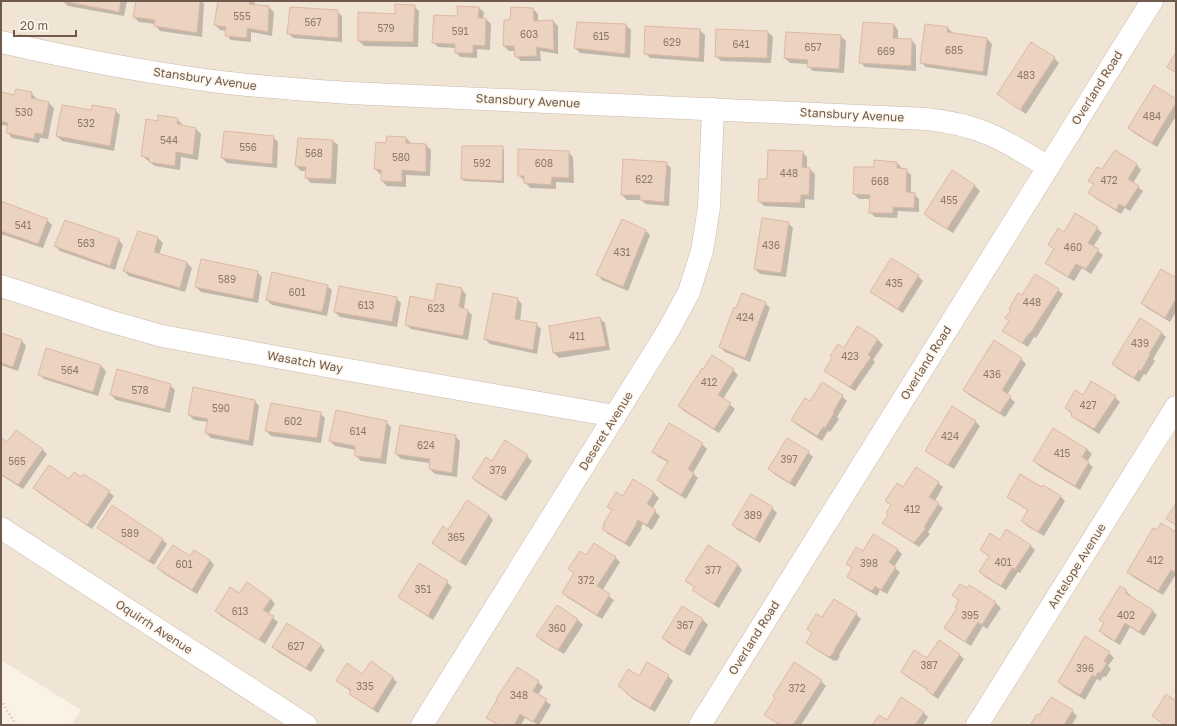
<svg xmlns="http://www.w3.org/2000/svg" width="1177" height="726" viewBox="0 0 1177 726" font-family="'Golos Text',sans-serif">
<rect width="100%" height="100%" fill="#faf2e5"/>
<path fill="#f0e4d4" d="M1 1H1176V725H71L81 710 1 660Z"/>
<path fill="#0003" d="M63 1H127L124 16 68 6Z
M137 1H202L204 4 202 37 160 31 156 26V24L139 22 134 17Z
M219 1H255L254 5 269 7 274 12 272 36 251 32V42L231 40 226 35V31L220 30 215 25Z
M414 6 419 11 418 47 364 46 359 41V13L396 15Z
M458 7 479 8 484 12 483 19H486L491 24 490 50 477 49V58L460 57 456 52V48L438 47 433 42 459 17Z
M533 9 538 14V22L553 21 558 26V54L540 51 541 61H521L516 56V51H509L504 46 510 21Z
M337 11 342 16V42L293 38 288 33Z
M626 25 631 30 630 58 580 53 575 48Z
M894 25 898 30V39L911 40 916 45V71L865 67 860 62Z
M926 25 948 28 953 33 987 39 992 44 987 76 926 67 921 62Z
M700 30 705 35 704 62 650 58 645 53Z
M717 30 768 32 773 37 771 63 721 61 716 56Z
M841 36 846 41 844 73 813 71 808 66V64L790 63 785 58Z
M1054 58 1059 63 1026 114 1003 98 998 94Z
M1 93 14 96 31 93 36 98V100L49 103 54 108 48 139 40 138 39 143 12 138 8 133 9 126 1 125Z
M1176 100V116L1157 147 1134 133 1129 128Z
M115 110 120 115 114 151 62 141 57 136 92 112Z
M177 119 182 124V126L196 129 201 134 198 160 181 157 180 170 155 166 142 156 159 122Z
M273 137 278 142 277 168 227 163 222 158Z
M406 138 411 143 410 144 426 145 431 150 430 176 406 175V187L387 186 382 181V174H380L375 169 387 144Z
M333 141 338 145 336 184 311 183 306 178V171H301L296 166Z
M502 147 504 150V183L464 181 462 179Z
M1115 151 1137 165 1141 170 1133 183 1143 191 1130 211 1125 208 1121 214 1095 198 1090 193 1094 185 1090 181 1102 171Z
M568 152 573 157 574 183 556 182V189L530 188 519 175Z
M802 152 807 157V169H810L815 174 814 200 805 199V208L764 206 759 201 768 181Z
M896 162 901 167V170H906L911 175V194H914L919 199V212L898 211 897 218 875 217 870 212 871 199H859L854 194Z
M666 163 671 168 669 206 646 204 641 200H627L622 195Z
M952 172 975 186 980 191 953 233 930 219 925 214Z
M1 202 47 220 52 225 43 248 1 234Z
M788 223 793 228 786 277 760 274 755 269Z
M1097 228 1102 233 1093 247 1103 255 1091 274 1082 268 1074 281 1052 268 1047 263 1054 249 1049 245 1064 233Z
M645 230 650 235 628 291 602 280 598 275Z
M139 233 158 238 163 243 159 255 187 263 192 268 185 292 129 276 124 271Z
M119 240 123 245 115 270 60 251 55 246Z
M257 272 262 277 258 303 201 292 196 287Z
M918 276 923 281 903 313 876 296 871 292Z
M1176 279V312L1170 322 1147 308 1142 303Z
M327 286 332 290 327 316 272 305 267 300Z
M461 289 466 294 464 309 467 310 472 315 468 340 411 329 406 324 435 302Z
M1058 290 1063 294 1036 338 1034 337 1028 347 1009 335 1004 330 1022 297Z
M396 298 401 303 397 327 340 317 335 312Z
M517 299 522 304 520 321 536 324 541 329 537 354 490 344 485 339Z
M765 303 770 308 750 362 725 352 720 347Z
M600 319 605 323 610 350 559 358 554 353Z
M858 327 878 340 883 345 873 360 875 362 855 391 830 375 825 370 844 349Z
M1162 333 1166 337 1153 359 1155 361 1146 375 1144 374 1139 382 1118 369 1113 364Z
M1 334 22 341 26 346 18 371 1 365Z
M1021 359 1026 364 1007 395 1015 402 1005 417 969 395 964 390Z
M101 366 106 371 98 396 44 379 39 374Z
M733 370 738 375 723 399 735 409 719 433 684 411 679 406Z
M170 385 175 390 170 413 116 400 111 395Z
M842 396 847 401 837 417 839 419 830 432 828 431 822 441 797 425 792 420 810 403Z
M1084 396 1115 397 1120 402 1099 434 1077 420 1066 408Z
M255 401 259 406 253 446 211 438 206 433 208 422 194 420 189 415Z
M320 413 325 418 321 443 271 436 266 431Z
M975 421 980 426 954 469 931 455 926 450Z
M386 422 391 427 386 464 361 461 356 456V450L335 446 330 441Z
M455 436 460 441 457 477 435 474 430 469V463L401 459 396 454Z
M1 439 7 444 42 449 47 454 23 489 1 475Z
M702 444 707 449 693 473 698 478 686 499 663 485 658 480 668 462 658 457 654 452Z
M1087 449 1092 454 1087 462 1093 467 1080 490 1039 466 1035 461Z
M808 452 813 457 795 487 774 474 769 469Z
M527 456 532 461 506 501 478 483 473 478 492 462Z
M69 480 109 492 114 496 92 529 39 493 34 488Z
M633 480 654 493 659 498 652 509 660 516 652 530 643 524 641 527 642 528 630 547 608 534 603 529 612 511 608 507 623 497Z
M938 483 943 487 935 501 943 508 928 532 930 534 919 547 889 527 884 522 889 515 892 506 887 501 903 488Z
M1042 489 1060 496 1065 501 1044 536 1027 526 1022 521 1029 511 1013 501 1008 496Z
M772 508 777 513 760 543 738 530 733 525Z
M489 515 493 520 466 566 438 548 434 543Z
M99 528 162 539 167 544 154 565 104 532Z
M1157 531 1176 533V574L1163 595 1133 577 1128 572Z
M1000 541 1030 545 1035 550 1020 573 1018 572 1006 590 985 577 980 572 990 557 981 550Z
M709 546 738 565 742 570 719 608 699 595 694 590 695 588 686 581Z
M897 549 902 554 894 567 900 572 887 594 880 590 877 596 853 581 848 576 853 569 847 564 863 552Z
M190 557 210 560 214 565 197 594 163 573 158 568Z
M586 557H615L620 562 602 591 614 600 602 619 568 598 563 593 575 574 570 569Z
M447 582 452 587 433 620 404 601 400 597Z
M969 586 996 603 1001 608 987 629 983 626 971 646 950 633 946 628 958 609 960 601 953 595 968 589Z
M1120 587 1126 591 1131 596 1130 597 1152 610 1157 615 1144 636 1130 627 1120 645 1105 636 1100 631 1105 624 1100 620Z
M239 594 271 599 275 604 268 614 278 622 265 644 221 616 216 611Z
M557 606 578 620 583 625 564 654 542 641 537 636Z
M682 607 703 620 708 625 690 656 668 643 663 638Z
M856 614 861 619 839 655 840 656 837 661 835 660 834 661 812 647 808 642 813 634 808 629 823 618Z
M320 645 325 650 311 672 278 652 273 647Z
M1109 653 1114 658 1108 666 1111 669 1106 677 1104 676 1100 681 1097 679 1085 700 1064 687 1059 682Z
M959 654 964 659 938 699 932 695 928 690 907 677 902 672 927 660Z
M363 676 392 677 397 682 378 713 355 698 350 693 351 692 338 681Z
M668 676 673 681 655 712 633 699 619 686 639 677Z
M821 681 826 686 801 725H779L765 715Z
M538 682 543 687 538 695 551 705 539 725 525 718 521 725H497L488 717Z
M1072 711 1077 716 1072 725H1031L1039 717Z
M923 712 928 717 923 725H873Z"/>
<path fill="#ecd2c0" stroke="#ddb9a2" d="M62 1H121L119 12Z
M136 1H200L197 33 154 26 155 20 133 17Z
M218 1H250L249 4 269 6 268 32 247 28V38L225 36 226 27 214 25Z
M395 4 415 5 413 42 358 41V12L395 14Z
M457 6 479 7 478 18H486L485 46 473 45V53H455V44L432 43 434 15 458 16Z
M290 7 338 10V38L287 34Z
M511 7 533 8 534 21 553 20 554 50 536 47 537 56 515 57 514 46H503L504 20H510Z
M577 22 626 24 625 54 574 48Z
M863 22 894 24 893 38 912 39 911 66 859 63Z
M925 24 948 27 947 32 987 38 983 72 920 63Z
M645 26 700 29 699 58 644 54Z
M716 29 768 31 767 58 715 57Z
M786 32 841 35 839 69 807 67 808 60 784 58Z
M1031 42 1055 57 1020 110 997 94Z
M1176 52V73L1167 67Z
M1154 85 1176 99V103L1152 143 1128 128Z
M16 89 32 92 31 98 49 102 43 134 35 133 34 139 6 133 8 123 1 121V92L14 95Z
M62 105 91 110 92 105 116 109 110 146 56 136Z
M158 115 178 118 177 124 196 128 193 155 176 152 175 166 149 162V158L141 156 146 119 158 121Z
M224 131 274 136 272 164 221 158Z
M387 136 406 137V143L426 144V172L402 170V182L381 181V170L374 169 376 142 386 143Z
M298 138 333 140 331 179 305 178 306 167 295 166Z
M462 146H503L502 181 461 179Z
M518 149 569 151V178L552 177 551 185 524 183V176H518Z
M768 150 803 151 802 167 810 168 809 195H801L800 203 758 202 759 179H767Z
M1115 150 1137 164 1128 179 1139 186 1125 207 1119 204 1116 210 1088 193 1094 184 1088 181 1097 167 1102 169Z
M623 159 667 162 664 202 640 200V195H621Z
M874 160 897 162V168L907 169 906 192 915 193 914 208 893 207V213H869L870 195 853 194 854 167H874Z
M952 170 975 185 947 229 924 214Z
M1 201 48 219 38 244 1 231Z
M1075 213 1098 227 1088 243 1099 249 1086 269 1076 264 1068 277 1045 263 1054 249 1048 245 1058 228 1064 232Z
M762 218 789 222 781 273 754 269Z
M622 219 646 230 623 287 596 275Z
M65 220 119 239 110 266 54 246Z
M138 231 158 237 154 252 187 262 180 288 123 271Z
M891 258 919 275 898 309 870 292Z
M201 259 258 271 253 299 195 287Z
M1161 269 1176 278V299L1165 318 1141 303Z
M272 272 328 285 322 312 266 300Z
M1035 274 1059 289 1030 334 1029 333 1022 343 1002 331 1009 321 1005 318 1011 310 1009 309 1018 293 1022 295Z
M437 283 462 288 459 307 468 310 463 336 405 325 410 296 434 301Z
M339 286 397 297 392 322 334 312Z
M493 293 518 298 515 319 537 323 533 350 484 339Z
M742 293 766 302 745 358 719 347 734 307 736 308Z
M600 317 606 346 553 353 549 326Z
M1140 318 1162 332 1149 354 1150 355 1141 371 1139 370 1134 378 1112 364Z
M857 326 878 339 868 355 871 357 850 387 824 371 832 358 830 356 838 344 844 348Z
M1 333 22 340 13 367 1 363Z
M994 340 1022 358 1002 390 1011 396 1000 413 963 390Z
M46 348 101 365 93 392 38 375Z
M712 355 734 369 718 395 731 403 714 429 678 406 702 368 703 369Z
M117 369 171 384 165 409 110 395Z
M1091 381 1116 396 1094 429 1071 416 1072 413 1065 408 1075 390 1083 395Z
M822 382 843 395 833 412 834 413 825 428 823 427 817 436 791 420 805 398 810 401Z
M193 387 255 400 249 441 205 433 208 419 188 415Z
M271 403 321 412 317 438 265 431Z
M952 406 976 421 948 465 925 451Z
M336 410 387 421 381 459 355 456V446L329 441Z
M669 423 703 443 688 469 694 473 681 495 657 480 668 461 652 452Z
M400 425 456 435 452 473 429 469 430 459 395 454Z
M1053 428 1087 449 1082 457 1089 462 1075 486 1033 461Z
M16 430 43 449 18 485 1 474V438L7 442Z
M787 438 809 451 790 483 768 469Z
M505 440 528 455 501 497 472 478 486 457 492 461Z
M49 465 69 479 74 472 81 477 83 474 110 491 87 525 33 488Z
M916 467 939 482 929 497 939 503 924 527 926 528 914 543 882 523 888 515 886 513 891 505 885 501 897 483 903 487Z
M1020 474 1042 487 1043 485 1061 496 1038 532 1021 521 1028 510 1007 497Z
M633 479 654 492 647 504 656 510 647 525 638 520 636 522 637 523 625 543 602 529 605 524H603L612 510 607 507 616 492 623 496Z
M751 494 773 507 755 539 732 525Z
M467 500 489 515 460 562 432 543 443 526 448 530Z
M1176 503V525L1166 519Z
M112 505 163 539 149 561 97 528Z
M1161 523 1176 532V573L1171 570 1158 591 1127 572 1153 528 1157 530Z
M1006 529 1031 545 1015 569 1012 568 1001 586 979 572 989 556 980 550 990 533 1000 540Z
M873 534 898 549 889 562 896 567 881 590 875 586 872 591 847 577 852 567 846 564 856 547 863 551Z
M594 543 616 557 597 586 610 594 597 615 562 593 574 573 568 569 580 551 586 555Z
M173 545 190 556 194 550 210 560 192 590 157 568Z
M708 545 738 564 714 604 692 590 695 587 685 581Z
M419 563 448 581 428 616 398 597Z
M247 582 271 599 263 610 274 616 259 640 215 611 230 587 239 593Z
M960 584 967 588 969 585 996 602 982 625 978 622 965 642 944 628 957 608 955 607 959 600 952 595Z
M1120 586 1127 590 1125 593 1153 610 1139 632 1125 623 1115 641 1099 631 1104 623 1099 620Z
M834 599 857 613 834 650H835L831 656H830L829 657 806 643 812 633 807 629 816 614 822 617Z
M557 605 578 619 558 650 536 636Z
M682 606 703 619 684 652 662 638Z
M287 623 321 645 306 668 272 647Z
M1085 636 1110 652 1104 661 1107 663 1100 673 1098 672 1095 677 1092 675 1080 695 1058 682Z
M939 640 960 654 933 695 926 690 927 689 901 672 914 650 927 658Z
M371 661 393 677 373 709 349 694 351 690 336 681 347 663 362 674Z
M647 662 669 675 650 708 627 694 628 693 618 686 628 669 639 676Z
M794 662 822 680 793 725H780L764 715 775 698 773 696Z
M517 667 539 681 533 691 547 699 533 722 520 714 514 725H499L486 718 497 700 496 699Z
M1166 694 1176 701V725H1165L1152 716Z
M901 697 924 712 915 725H872L879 715 887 720Z
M1051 697 1073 710 1064 725H1030L1037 714 1039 715Z"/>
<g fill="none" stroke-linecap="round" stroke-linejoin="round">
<g stroke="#cabaad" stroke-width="23">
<path id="minor" d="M1 42C71 58 142 72 213 81 259 87 304 90 350 93L926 119C978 124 1005 140 1048 167
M1 286 109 321 162 336 326 366 615 416
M1 528 306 725
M422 725 669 329 689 292 702 251 709 207 713 109
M700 725 1152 1
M977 725 1176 407"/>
</g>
<path stroke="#d1b5a3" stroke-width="2.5" stroke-dasharray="1 3" stroke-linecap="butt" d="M1 700 16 725"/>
<use href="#minor" stroke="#fff" stroke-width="22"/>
</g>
<g text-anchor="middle" stroke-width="3" stroke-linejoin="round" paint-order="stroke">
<g font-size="10" fill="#8f786a">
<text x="242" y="20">555</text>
<text x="313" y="26">567</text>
<text x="386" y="32">579</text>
<text x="460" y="35">591</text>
<text x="529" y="38">603</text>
<text x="601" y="40">615</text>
<text x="672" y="46">629</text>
<text x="741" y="48">641</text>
<text x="813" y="51">657</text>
<text x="954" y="54">685</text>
<text x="886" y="55">669</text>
<text x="1026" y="79">483</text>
<text x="24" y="116">530</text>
<text x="1152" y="120">484</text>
<text x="86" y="127">532</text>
<text x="169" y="144">544</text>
<text x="248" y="151">556</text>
<text x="314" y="157">568</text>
<text x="401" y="161">580</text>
<text x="482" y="167">592</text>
<text x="544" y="167">608</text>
<text x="789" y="177">448</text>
<text x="644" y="183">622</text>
<text x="1109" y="184">472</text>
<text x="880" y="185">668</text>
<text x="949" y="204">455</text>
<text x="23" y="229">541</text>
<text x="86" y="247">563</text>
<text x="771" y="249">436</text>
<text x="1073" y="251">460</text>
<text x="622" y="256">431</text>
<text x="227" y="283">589</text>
<text x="894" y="287">435</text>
<text x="297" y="296">601</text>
<text x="1032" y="306">448</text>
<text x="366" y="309">613</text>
<text x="436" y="312">623</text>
<text x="745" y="321">424</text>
<text x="577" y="340">411</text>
<text x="1140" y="347">439</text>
<text x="850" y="360">423</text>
<text x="70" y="374">564</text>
<text x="992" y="378">436</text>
<text x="709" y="386">412</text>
<text x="140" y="394">578</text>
<text x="1088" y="409">427</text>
<text x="221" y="412">590</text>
<text x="293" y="425">602</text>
<text x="358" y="435">614</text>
<text x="950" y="440">424</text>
<text x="426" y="449">624</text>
<text x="1062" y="457">415</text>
<text x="789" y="463">397</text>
<text x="17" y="465">565</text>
<text x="498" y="474">379</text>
<text x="912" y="513">412</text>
<text x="753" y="519">389</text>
<text x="130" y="537">589</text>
<text x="456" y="541">365</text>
<text x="1155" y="564">412</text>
<text x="1003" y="566">401</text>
<text x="869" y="567">398</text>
<text x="184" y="568">601</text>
<text x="713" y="574">377</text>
<text x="586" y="584">372</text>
<text x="423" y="593">351</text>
<text x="240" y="615">613</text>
<text x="970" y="619">395</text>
<text x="1126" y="619">402</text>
<text x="685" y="629">367</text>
<text x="557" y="632">360</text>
<text x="296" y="650">627</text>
<text x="929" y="669">387</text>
<text x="1085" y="672">396</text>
<text x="365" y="690">335</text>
<text x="797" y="692">372</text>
<text x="519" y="699">348</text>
</g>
<g font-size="12" fill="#705a4d" stroke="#fdf6eb">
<text transform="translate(205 79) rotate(8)" y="4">Stansbury Avenue</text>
<text transform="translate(1097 88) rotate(-58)" y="4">Overland Road</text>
<text transform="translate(528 101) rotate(3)" y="4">Stansbury Avenue</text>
<text transform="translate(852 115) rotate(3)" y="4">Stansbury Avenue</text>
<text transform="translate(305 362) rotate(10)" y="4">Wasatch Way</text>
<text transform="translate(926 363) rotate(-58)" y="4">Overland Road</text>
<text transform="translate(606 431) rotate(-58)" y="4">Deseret Avenue</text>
<text transform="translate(1077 566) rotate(-58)" y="4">Antelope Avenue</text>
<text transform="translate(154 627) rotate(33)" y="4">Oquirrh Avenue</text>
<text transform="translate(754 638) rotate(-58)" y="4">Overland Road</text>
</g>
</g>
<rect width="1177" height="726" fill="none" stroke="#705a4d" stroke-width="4"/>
<path d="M14 30v6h62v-6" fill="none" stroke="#705a4d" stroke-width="2"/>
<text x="20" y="30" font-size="12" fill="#705a4d" stroke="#fdf6eb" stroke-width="3" paint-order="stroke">20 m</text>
</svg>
